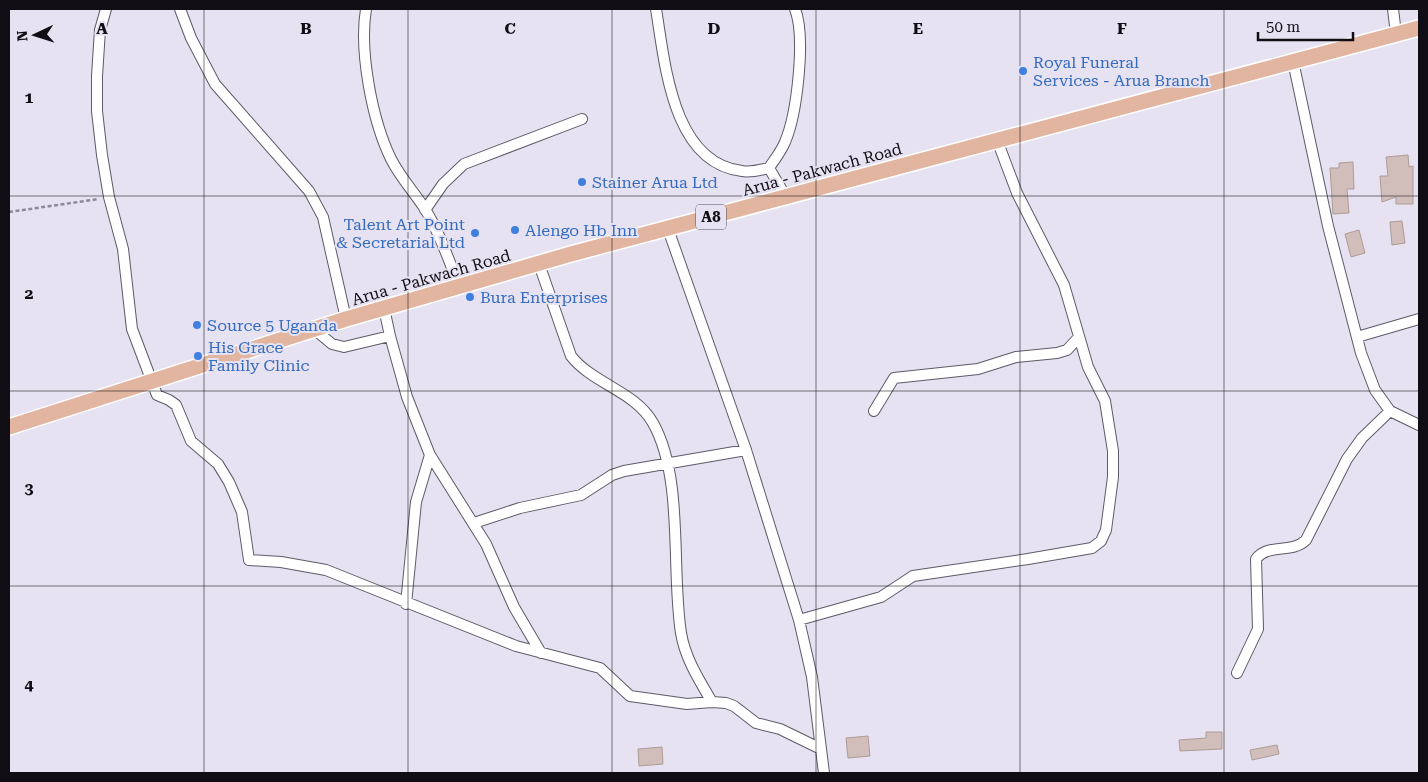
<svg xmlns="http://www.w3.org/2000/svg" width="1428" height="782" viewBox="0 0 1428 782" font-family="'Roboto Serif',serif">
<rect width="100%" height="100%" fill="#e6e2f2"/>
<path fill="#d1beba" stroke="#ad9b97" d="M1408 155 1409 167 1413 166V204H1396V197L1382 202 1380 176H1388L1386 157Z
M1353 162 1354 189H1347L1349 213 1333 214 1330 168H1339V163Z
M1402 221 1405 243 1392 245 1390 222Z
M1359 230 1365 253 1351 257 1345 234Z
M1206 732H1222V749L1180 751 1179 740 1206 738Z
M868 736 870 756 848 758 846 738Z
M1277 745 1279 754 1252 760 1250 750Z
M662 747 663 764 639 766 638 749Z"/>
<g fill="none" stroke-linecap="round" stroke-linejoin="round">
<g stroke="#5e5a68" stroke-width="12">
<path id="street" d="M106 9 100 30 97 76V111L102 155 109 197 123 249 132 329 157 395 169 400 176 405 191 441 218 464 229 482 242 512 249 560 281 562 326 570 516 646 600 668 630 696 687 704 712 702 726 703 734 706 756 723 780 729 819 748
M180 9 191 38 215 84 309 191 323 217 346 319
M366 9C359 51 372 120 391 159 400 177 414 192 425 209 440 233 449 261 459 286
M656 9C665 63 672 163 742 171 750 173 760 170 769 168L786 197
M1393 9 1396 34
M1293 61 1328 226 1361 353 1375 390 1390 411 1419 425
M769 168C774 160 781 152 785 142 797 114 806 37 795 9
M425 210 443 184 464 164 582 119
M668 229 746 450 799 620 812 677 824 773
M539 264 571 356C593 384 635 391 653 423 684 478 671 570 681 633 685 658 699 680 712 702
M384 308 390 336 407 397 430 455 486 544 514 607 541 653
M314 329 332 344 344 347 390 336
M1357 337 1419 319
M874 411 894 378 978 369 1016 357 1057 353 1067 350 1079 337
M474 523 520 508 581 495 612 475 624 471 746 450
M406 604 416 502 430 455
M799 620 881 597 913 576 1028 559 1092 548 1101 541 1106 530 1113 477V451L1105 401 1088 367 1064 285 1017 193 997 140
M1237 673 1258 629 1256 559C1268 543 1292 554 1306 540L1347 459 1362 438 1390 411"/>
</g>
<g stroke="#fff" stroke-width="18">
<path id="primary" d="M9 427 346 319 571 254 1419 28"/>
</g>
<path stroke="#8d8995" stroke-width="2.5" stroke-dasharray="4 2.5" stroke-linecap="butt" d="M9 212 99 199"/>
<use href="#street" stroke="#fff" stroke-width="10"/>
<use href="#primary" stroke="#e2b5a1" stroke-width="15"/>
</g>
<path fill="none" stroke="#100e14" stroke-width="1" stroke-opacity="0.55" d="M204 9V773M408 9V773M612 9V773M816 9V773M1020 9V773M1224 9V773M9 196H1419M9 391H1419M9 586H1419"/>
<g fill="#3f7fe0" stroke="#e6e2f2" stroke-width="2">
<circle cx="1023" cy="71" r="5"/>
<circle cx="582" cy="182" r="5"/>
<circle cx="515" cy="230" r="5"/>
<circle cx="475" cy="233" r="5"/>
<circle cx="470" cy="297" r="5"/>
<circle cx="197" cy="325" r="5"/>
<circle cx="198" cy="356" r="5"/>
</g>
<g text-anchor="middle" stroke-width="4" stroke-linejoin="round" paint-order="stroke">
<rect fill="#e6e2f2" stroke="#504e57" stroke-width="1" x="696" y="204.5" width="30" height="25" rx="4"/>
<g font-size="15" font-weight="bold" fill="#100e14">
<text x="711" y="222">A8</text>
</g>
<g font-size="16" fill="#366cbe" stroke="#e6e2f2" text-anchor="start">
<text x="1033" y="68">Royal Funeral<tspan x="1033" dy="18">Services - Arua Branch</tspan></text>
<text x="592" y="188">Stainer Arua Ltd</text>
<text x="465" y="230" text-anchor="end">Talent Art Point<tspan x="465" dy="18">&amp; Secretarial Ltd</tspan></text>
<text x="525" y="236">Alengo Hb Inn</text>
<text x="480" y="303">Bura Enterprises</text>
<text x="207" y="331">Source 5 Uganda</text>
<text x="208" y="353">His Grace<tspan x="208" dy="18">Family Clinic</tspan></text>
</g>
<g font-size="16" fill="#100e14" stroke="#e6e2f2">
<text transform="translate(822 169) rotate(-15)" y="6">Arua - Pakwach Road</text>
<text transform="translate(431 277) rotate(-16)" y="6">Arua - Pakwach Road</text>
</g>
</g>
<g font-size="16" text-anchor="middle" font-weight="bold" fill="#100e14" stroke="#e6e2f2" stroke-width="4" stroke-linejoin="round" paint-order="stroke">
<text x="102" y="34">A</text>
<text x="306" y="34">B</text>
<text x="510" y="34">C</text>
<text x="714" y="34">D</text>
<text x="918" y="34">E</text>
<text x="1122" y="34">F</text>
<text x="29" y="103">1</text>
<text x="29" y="299">2</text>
<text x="29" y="494">3</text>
<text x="29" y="690">4</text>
</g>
<rect width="1428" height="782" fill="none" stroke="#100e14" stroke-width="20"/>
<g transform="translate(35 35) rotate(266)" stroke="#e6e2f2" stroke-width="4" paint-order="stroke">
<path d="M0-4L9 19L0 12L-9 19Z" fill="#100e14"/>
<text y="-8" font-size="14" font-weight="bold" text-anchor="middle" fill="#100e14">N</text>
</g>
<path d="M1258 32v8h95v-8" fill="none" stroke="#100e14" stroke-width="2.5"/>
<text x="1266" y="32" font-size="15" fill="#100e14" stroke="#e6e2f2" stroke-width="4" paint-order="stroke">50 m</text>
</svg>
